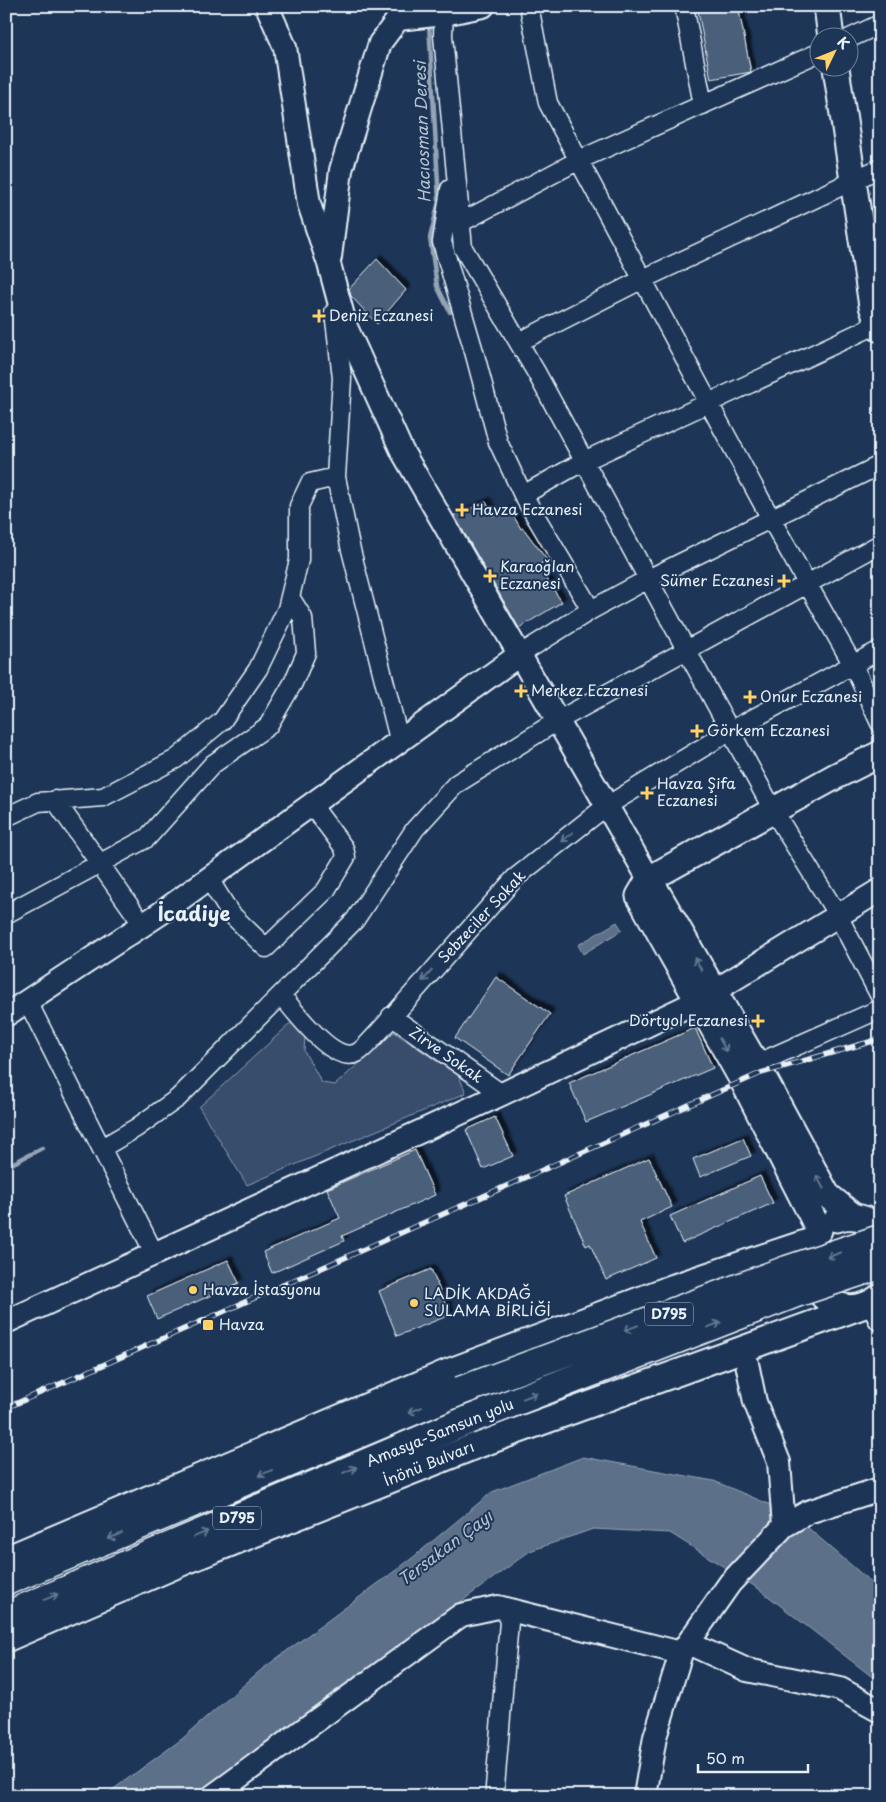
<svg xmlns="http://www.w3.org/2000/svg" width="886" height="1802" viewBox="0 0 886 1802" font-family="'Playpen Sans',sans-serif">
<defs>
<filter id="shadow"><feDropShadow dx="4.5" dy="-4.5" stdDeviation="1" flood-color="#0009"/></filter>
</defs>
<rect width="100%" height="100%" fill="#1d3557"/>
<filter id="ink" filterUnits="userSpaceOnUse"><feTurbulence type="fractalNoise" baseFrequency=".02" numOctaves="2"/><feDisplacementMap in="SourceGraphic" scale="10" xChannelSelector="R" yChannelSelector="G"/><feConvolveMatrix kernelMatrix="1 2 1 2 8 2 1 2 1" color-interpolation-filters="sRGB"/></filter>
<g filter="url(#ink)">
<path fill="#374d6c" stroke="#909fb2" d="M292 1022 305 1036 304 1051 322 1083 335 1085 394 1032 459 1076 466 1093 247 1185 199 1107Z"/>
<path fill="#5d7089" stroke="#95a4b5" d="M617 922 622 930 583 954 578 945Z
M583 1457 714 1481 792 1514 880 1590V1683L759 1589 670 1533 593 1529 530 1551 197 1796H104L182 1739 261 1670 411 1559 492 1492Z"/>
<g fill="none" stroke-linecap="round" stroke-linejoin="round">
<path stroke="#95a4b5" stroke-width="4.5" d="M429 23 439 201 430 238 437 286 450 312
M6 1167 42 1148"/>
</g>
<path fill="#495e7a" stroke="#e8f1f8" filter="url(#shadow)" d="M697 6H738L751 72 711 79Z
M377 259 406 290 377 324 351 296 349 289Z
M486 502 493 516 510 510 521 529 523 528 547 560 537 566 562 602 519 628 454 515Z
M496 977 550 1014 508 1075 455 1038Z
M695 1028 713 1068 586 1122 569 1083Z
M495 1117 513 1156 483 1169 466 1130Z
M743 1138 751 1156 700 1177 693 1159Z
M415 1150 435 1195 342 1236 344 1241 272 1273 263 1252 340 1218 327 1189Z
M649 1158 672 1207 640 1222 656 1258 606 1280 590 1244 586 1246 564 1196Z
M760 1176 773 1203 682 1243 670 1216Z
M228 1260 239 1283 157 1319 147 1296Z
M431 1269 450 1315 397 1336 379 1291Z"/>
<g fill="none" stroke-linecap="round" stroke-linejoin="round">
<g stroke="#e8f1f8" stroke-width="21">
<path id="minor" d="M444 6 443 36 463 248 536 372 773 810 837 914 880 996
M529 6 548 103 771 519 853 665 880 723
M684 6 703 105
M848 39 880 24
M450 189 442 242 475 355 498 442 523 495 591 610
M460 223 579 160 818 53
M334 312 342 378 336 477 350 546 400 743
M519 342 643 279 880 168
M523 495 584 461 880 323
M519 655 591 610 648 579 880 465
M55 800 143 925
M6 817 38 802 103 797 176 759 222 721 258 669 287 609 299 560V506L310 483 336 477
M209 879 230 913 266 948 326 890 346 857 344 848 312 805
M6 914 147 838 213 764 268 726 293 683 306 653 303 618 290 597
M281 995C295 1011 333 1065 357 1053 364 1049 371 1040 377 1034L515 878 605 807 730 731 880 650
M28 1002 154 1253
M391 1016 502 1094
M756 1064 880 1009
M102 1148 136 1128 178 1098 355 920 415 829 456 784 557 721 880 544
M496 1796 495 1787 510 1610"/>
</g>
<g stroke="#e8f1f8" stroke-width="26">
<path id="tertiary" d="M267 6 285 47 309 204 329 264 346 327 402 451 649 879
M330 257 341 170 380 43 398 19 444 14 483 6
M6 1015 161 913 519 655
M872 1303 880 1319
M6 1322 502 1094 698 1001 880 890
M744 1349 755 1402 779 1462 784 1526
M688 1643 747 1670 840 1689 880 1711
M213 1796 461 1615 498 1607 681 1653
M645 1796 655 1737 681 1653 730 1583 784 1526 808 1512 880 1489"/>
</g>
<g stroke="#e8f1f8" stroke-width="29">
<path id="secondary" d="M827 6 831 38
M836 68 872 306 880 329
M654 887 756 1064 827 1195 854 1217
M837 1219C853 1213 867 1219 880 1227
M819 1230 743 1081 639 896 649 879 836 776 880 754
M807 1270C818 1303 849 1320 880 1297
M6 1559 448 1372 674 1287 811 1241
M6 1639 186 1561 478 1445 859 1307"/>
</g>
<g stroke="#e8f1f8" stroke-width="31">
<path id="trunk" d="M6 1581 460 1391
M6 1616 468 1420"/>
</g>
<use href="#minor" stroke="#1d3557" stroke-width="18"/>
<use href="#tertiary" stroke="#1d3557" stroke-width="22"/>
<use href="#secondary" stroke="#1d3557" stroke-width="25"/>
<use href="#trunk" stroke="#1d3557" stroke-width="28"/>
<g stroke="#e8f1f8" stroke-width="5.5">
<path id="rail" d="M6 1408 761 1073 880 1039"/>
</g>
<use href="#rail" stroke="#1d3557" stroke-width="4" stroke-dasharray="11" stroke-linecap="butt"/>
<g stroke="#e8f1f8" stroke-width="31" stroke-linecap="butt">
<path id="trunk-bridge" d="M460 1391 787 1270 880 1239
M468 1420 796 1293 880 1265"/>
</g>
<use href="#trunk-bridge" stroke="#1d3557" stroke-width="28"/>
</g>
<defs><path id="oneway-shaft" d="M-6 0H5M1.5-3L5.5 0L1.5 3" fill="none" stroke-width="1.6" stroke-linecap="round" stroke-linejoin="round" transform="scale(1.25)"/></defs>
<g stroke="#64778f">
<use href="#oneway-shaft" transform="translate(567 837) rotate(142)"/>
<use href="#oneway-shaft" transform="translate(698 964) rotate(-120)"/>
<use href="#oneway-shaft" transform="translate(427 976) rotate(132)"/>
<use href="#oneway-shaft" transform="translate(723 1045) rotate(61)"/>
<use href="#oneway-shaft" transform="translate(820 1182) rotate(-118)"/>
<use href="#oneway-shaft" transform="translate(834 1255) rotate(161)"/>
<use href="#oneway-shaft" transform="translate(714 1325) rotate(-21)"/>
<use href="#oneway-shaft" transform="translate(631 1328) rotate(160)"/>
<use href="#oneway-shaft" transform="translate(530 1396) rotate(-21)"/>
<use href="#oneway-shaft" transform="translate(415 1410) rotate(157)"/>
<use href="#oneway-shaft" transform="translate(350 1470) rotate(-23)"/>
<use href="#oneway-shaft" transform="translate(265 1473) rotate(157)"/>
<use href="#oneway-shaft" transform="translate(201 1534) rotate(-23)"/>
<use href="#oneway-shaft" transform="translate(115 1536) rotate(157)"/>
<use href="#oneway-shaft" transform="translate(51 1597) rotate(-23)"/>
</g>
</g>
<g fill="#ffd166" stroke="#1d3557" stroke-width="2">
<path d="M316.5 308.5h5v5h5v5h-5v5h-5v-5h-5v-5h5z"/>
<path d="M459.5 502.5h5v5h5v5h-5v5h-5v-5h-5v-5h5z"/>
<path d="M487.5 568.5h5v5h5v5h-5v5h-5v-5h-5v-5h5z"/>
<path d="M781.5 573.5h5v5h5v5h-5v5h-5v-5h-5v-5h5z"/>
<path d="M518.5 683.5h5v5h5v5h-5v5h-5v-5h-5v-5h5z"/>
<path d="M747.5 689.5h5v5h5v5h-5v5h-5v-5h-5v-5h5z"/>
<path d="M694.5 723.5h5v5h5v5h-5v5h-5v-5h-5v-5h5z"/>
<path d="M644.5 785.5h5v5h5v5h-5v5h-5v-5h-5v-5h5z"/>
<path d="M755.5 1013.5h5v5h5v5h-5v5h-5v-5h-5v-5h5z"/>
<circle cx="193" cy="1290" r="5"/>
<circle cx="414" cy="1303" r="5"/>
<rect x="202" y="1319" width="12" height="12" rx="2.5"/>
</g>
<g text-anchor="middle" stroke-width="4" stroke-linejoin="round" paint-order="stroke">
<g fill="#1d3557" stroke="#abb9c8" stroke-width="1">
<rect x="645" y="1302.5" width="48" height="23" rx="4"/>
<rect x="213" y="1506.5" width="48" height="23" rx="4"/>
</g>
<g font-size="14" font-weight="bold" fill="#e8f1f8">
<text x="669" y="1319">D795</text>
<text x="237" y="1523">D795</text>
</g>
<g font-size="15" fill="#e8f1f8" stroke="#1d3557" text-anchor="start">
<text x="329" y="321">Deniz Eczanesi</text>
<text x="472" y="515">Havza Eczanesi</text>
<text x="500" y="572">Karaoğlan<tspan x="500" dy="17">Eczanesi</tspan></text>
<text x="774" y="586" text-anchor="end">Sümer Eczanesi</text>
<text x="531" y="696">Merkez Eczanesi</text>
<text x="760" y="702">Onur Eczanesi</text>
<text x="707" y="736">Görkem Eczanesi</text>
<text x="657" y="789">Havza Şifa<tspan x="657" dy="17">Eczanesi</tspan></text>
<text x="748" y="1026" text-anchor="end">Dörtyol Eczanesi</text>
<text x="203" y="1295">Havza İstasyonu</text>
<text x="424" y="1299">LADİK AKDAĞ<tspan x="424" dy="17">SULAMA BİRLİĞİ</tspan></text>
<text x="219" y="1330">Havza</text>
</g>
<g font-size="15" fill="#e8f1f8" stroke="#1d3557">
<text transform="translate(482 917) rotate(-47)" y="5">Sebzeciler Sokak</text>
<text transform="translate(446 1055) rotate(35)" y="5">Zirve Sokak</text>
<text transform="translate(440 1433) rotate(-22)" y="5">Amasya-Samsun yolu</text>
<text transform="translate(429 1464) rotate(-22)" y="5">İnönü Bulvarı</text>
</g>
<g font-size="16" font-style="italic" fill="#b7c4d1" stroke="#1d3557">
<text transform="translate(422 132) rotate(-92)" y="6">Hacıosman Deresi</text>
<text transform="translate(445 1548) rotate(-37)" y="6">Tersakan Çayı</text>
</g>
<g font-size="20" font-weight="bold" fill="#e8f1f8" stroke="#1d3557">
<text x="194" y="921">İcadiye</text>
</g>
</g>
<rect width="886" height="1802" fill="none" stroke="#1d3557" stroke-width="25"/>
<rect x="12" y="12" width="861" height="1777" fill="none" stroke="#e8f1f8" stroke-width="2" filter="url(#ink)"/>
<g transform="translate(834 52) rotate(47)"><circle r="24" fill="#1d3557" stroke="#6e8097"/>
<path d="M0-4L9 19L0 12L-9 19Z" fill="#ffd166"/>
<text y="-8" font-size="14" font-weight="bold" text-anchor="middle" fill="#e8f1f8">K</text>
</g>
<path d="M698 1764v8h110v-8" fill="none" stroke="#e8f1f8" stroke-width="2.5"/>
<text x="706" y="1764" font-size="15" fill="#e8f1f8" stroke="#1d3557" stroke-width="4" paint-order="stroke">50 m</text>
</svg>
